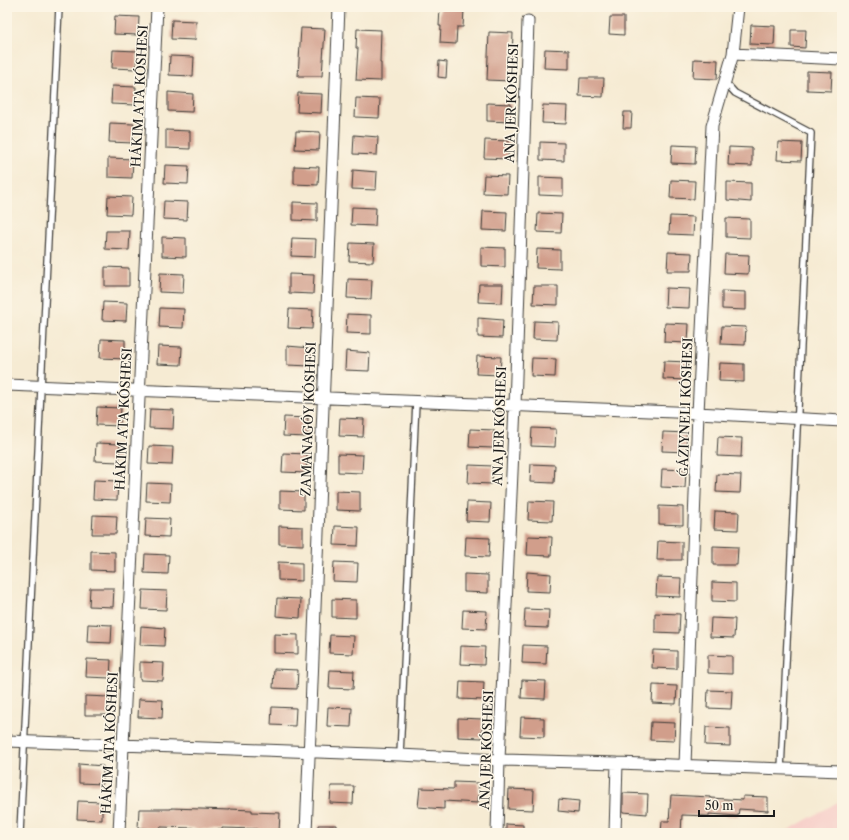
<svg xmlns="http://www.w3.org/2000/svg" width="849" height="840" viewBox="0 0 849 840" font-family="'Libre Caslon Text',serif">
<rect width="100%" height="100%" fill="#fcf5e5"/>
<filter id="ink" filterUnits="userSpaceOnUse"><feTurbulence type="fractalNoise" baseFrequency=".025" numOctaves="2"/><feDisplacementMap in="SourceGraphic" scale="8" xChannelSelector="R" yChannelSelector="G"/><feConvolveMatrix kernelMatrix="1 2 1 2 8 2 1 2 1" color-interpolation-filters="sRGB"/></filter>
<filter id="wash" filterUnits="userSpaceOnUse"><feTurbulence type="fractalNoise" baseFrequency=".012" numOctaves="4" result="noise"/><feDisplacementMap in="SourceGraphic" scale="16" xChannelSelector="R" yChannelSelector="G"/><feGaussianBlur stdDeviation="0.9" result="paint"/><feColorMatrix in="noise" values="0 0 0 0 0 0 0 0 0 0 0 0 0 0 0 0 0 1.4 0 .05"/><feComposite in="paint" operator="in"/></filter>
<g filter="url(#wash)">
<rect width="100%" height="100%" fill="#f6ebd3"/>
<path fill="#f7d0ca" d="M838 802 842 811V833H783Z"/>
<g id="blocks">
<path fill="#d19e8b" d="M440 8 464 9 463 27H457L456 44 440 43 441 26H439Z
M115 16 139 17 138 35 114 34Z
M610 17H624V35L609 34Z
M172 20 196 21 195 40 171 39Z
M751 25 775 26 774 45 750 44Z
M301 28 325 29 322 76H298Z
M357 29 381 30 380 63H381V81L356 80 358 48H356Z
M791 30H806L805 48 791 47Z
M489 32 513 33 511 81 487 80Z
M545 49 569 50V69L544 68Z
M113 50 137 51 136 69 112 68Z
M170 56 194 57 193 76 169 75Z
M694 59 718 60 717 79 693 78Z
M439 61 447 62 446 78 438 77Z
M807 71 832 72 831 91 807 90Z
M580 78H604L603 97 579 96Z
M112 86 136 87 135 105 111 104Z
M168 92 193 94 192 112 168 111Z
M298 93 322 94 321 113 297 112Z
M356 98 380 99 379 118 355 117Z
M487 103 511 104V122L487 121Z
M543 105 567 106 566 124 542 123Z
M624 112H632L631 128H623Z
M110 123 134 124 133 143 109 142Z
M166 130 190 131V149L166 148Z
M296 131 320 132 319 150 295 149Z
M354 135 378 137 377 155 353 154Z
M485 140 509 141 508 159 484 158Z
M540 142 564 143V161L540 160Z
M778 142 802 143 801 161 777 160Z
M672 145 696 146 695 164 671 163Z
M729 147 752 148V166L728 165Z
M108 158 133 159 132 178 108 177Z
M165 165 189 166 188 184 164 183Z
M294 166 319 167 318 185 294 184Z
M353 170 377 172 376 190 352 189Z
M484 175 508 176 507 194 483 193Z
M539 177 563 178V196L539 195Z
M671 180 695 181 694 199 670 198Z
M727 182 751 183V202L727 200Z
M108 196 132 197 131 215 107 214Z
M164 201 188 202 187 220 163 219Z
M293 202 317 203V221L293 220Z
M352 207 376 208 375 226 351 225Z
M483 211 507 212 506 231 482 230Z
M538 213 562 214 561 233 537 232Z
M670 216 694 217 693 235 669 234Z
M726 218 750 219V238L726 237Z
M106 231H130L129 250 105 249Z
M162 237 186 238V257L162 256Z
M292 238 316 239 315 257 291 256Z
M350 243 374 244 373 262 349 261Z
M481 247 505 248V267L481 266Z
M537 249 560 250V269L536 268Z
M668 252 692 253 691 271H667Z
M725 254 749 255 748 274 724 273Z
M105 267 129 268V286H105Z
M160 273 184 274 183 293 159 292Z
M289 274 314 275 313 294 289 293Z
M348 279 372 280 371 299 347 298Z
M479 284H503L502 303 478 302Z
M534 286H558V305L533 304Z
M666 288 690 289 689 308 665 307Z
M722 291 746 292V310L722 309Z
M103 302 127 303 126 321 102 320Z
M160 308 184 309 183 328 159 327Z
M289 309 313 310 312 329 288 328Z
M347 314 371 315V334L346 333Z
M478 318 503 320 502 338 478 337Z
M534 321 558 322 557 340 533 339Z
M665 323 689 324 688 343 664 342Z
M722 326 746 327 745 345 721 344Z
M101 339 125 340V359L100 358Z
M158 346 182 347 181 365 157 364Z
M287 346 311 348V366L287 365Z
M346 351 370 353 369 371 345 370Z
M477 356 501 357 500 375 476 374Z
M532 358 556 359 555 377 531 376Z
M664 361 688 362 687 380 663 379Z
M720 363 744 364V382L719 381Z
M97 407 121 408 120 426 96 425Z
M150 409 174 410 173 429 149 428Z
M284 417 308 418 307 437 283 436Z
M340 418 364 419 363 437 339 436Z
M532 428 556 429 555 447 531 446Z
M470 429 494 430 493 448 469 447Z
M663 432 687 433 686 452 662 451Z
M718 437 742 438 741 457 717 456Z
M96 443 120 444 119 462 95 461Z
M149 446 173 447 172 465 148 464Z
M283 453 307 454 306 473 282 472Z
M338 454 363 455 362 473 338 472Z
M531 464 555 465 554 483 530 482Z
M469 465 493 466 492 484 468 483Z
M662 469 686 470 685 488 661 487Z
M717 474 741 475 740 493 716 492Z
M94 480 118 481 117 500 93 499Z
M147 483 171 484 170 502 146 501Z
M280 491 304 492V510L280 509Z
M336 491 360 492V511L336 510Z
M529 501 553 502 552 521 528 520Z
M467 502 491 503 490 522 466 521Z
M659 506 683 507V525L659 524Z
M715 511 739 512 738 530 714 529Z
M93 515 117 516 116 534H92Z
M146 518 170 519 169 537 145 536Z
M279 526 303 527V545L279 544Z
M335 526 359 527 358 546 334 545Z
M528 536 552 537 551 556 527 555Z
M466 537 490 538 489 557 465 556Z
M658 541 682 542V560H657Z
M713 546 738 547 737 565H713Z
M91 551 115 552V571L91 570Z
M145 554 169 555 168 574 144 573Z
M278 562 302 563V581L278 580Z
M334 562 358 563 357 582 333 581Z
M527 572 551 574 550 592 526 591Z
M464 574 488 575V593L464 592Z
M657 577 681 578 680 597 656 596Z
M712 582 736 583V602L712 601Z
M90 588H114L113 607 89 606Z
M143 590 167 591 166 610 142 609Z
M277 598 301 599 300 618 276 616Z
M332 599 356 600V618L332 617Z
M525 609 549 610 548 628 524 627Z
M463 610 487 611 486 629 462 628Z
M655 613 680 614 679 633 655 632Z
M711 618 735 619 734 638 710 637Z
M88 624 112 625 111 643 87 642Z
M141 626 165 628 164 646 140 645Z
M274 634 298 635V654L274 653Z
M330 635 354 636 353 654 329 653Z
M523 645 547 646 546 664 522 663Z
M461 646 485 647 484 665 460 664Z
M653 650 677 651V669L652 668Z
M708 655 732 656V674L708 673Z
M87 659 111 660 110 678 86 677Z
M140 662 164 663 163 681 140 680Z
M274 669 298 670 297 689 273 688Z
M330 670 354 671 353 689 329 688Z
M522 680 546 681 545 699 521 698Z
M460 681 484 682 483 700 459 699Z
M653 685 677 686 676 704 652 703Z
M708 690 732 691 731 709 707 708Z
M85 696 109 697V715H85Z
M139 699 163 700 162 718 138 717Z
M272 707 296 708 295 726 271 725Z
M328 707 352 708 351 727 327 726Z
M521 717 544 718V737L520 736Z
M458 718 482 719V738L458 737Z
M651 722 675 723 674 741 650 740Z
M706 727 730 728V746L705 745Z
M79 764 103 766V784L79 783Z
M454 782 479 783 478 803 444 801V809L418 807 420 788 454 789Z
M331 786H354L353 804 330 803Z
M509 789 534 790 533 810 508 809Z
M623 793 648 794 647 814 623 812Z
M671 795 710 797V798L743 800V796L768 797V811L739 809 738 816 709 814V816L682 815 681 833H661L662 821H669Z
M559 799 579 801 578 813 558 811Z
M78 801 102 802V820L77 819Z
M171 808 230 810V809L252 810V812L280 813 279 832 257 831V829L222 828V830L194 829V828L160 827V829L138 828 139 809H171Z
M506 824 523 825V833H506Z
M318 825H336V833H318Z"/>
</g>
</g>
<g filter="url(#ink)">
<use href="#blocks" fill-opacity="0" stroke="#3d3b37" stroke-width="1"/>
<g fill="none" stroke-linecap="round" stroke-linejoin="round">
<g stroke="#3d3b37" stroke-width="8">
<path id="service" d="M725 82 735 93 811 133 781 769
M400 755 416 402
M20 833 59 7"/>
</g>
<g stroke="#3d3b37" stroke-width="13">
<path id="minor" d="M733 54 842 59
M7 385 698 413 842 421
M7 741 400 755 499 760 617 763 842 771
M685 765 698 413 712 126 733 54 738 7
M119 833 157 7
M306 833 339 7
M497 833 499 760 515 406 528 21
M615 833 617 763"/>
</g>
<use href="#service" stroke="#fff" stroke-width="5.5"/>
<use href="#minor" stroke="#fff" stroke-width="11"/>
</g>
</g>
<g text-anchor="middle" stroke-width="3" stroke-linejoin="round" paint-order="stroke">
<g font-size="13" fill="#1c1c1c" stroke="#fcf5e5">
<text transform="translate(139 96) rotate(-87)" y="5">HÁKIM ATA KÓSHESI</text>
<text transform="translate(511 103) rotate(-88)" y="5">ANA JER KÓSHESI</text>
<text transform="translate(685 407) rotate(-88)" y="5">ǴÁZIYNELI KÓSHESI</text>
<text transform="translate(123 419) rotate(-87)" y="5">HÁKIM ATA KÓSHESI</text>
<text transform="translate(308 419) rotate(-88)" y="5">ZAMANAGÓY KÓSHESI</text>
<text transform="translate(499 426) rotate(-88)" y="5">ANA JER KÓSHESI</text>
<text transform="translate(109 743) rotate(-87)" y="5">HÁKIM ATA KÓSHESI</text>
<text transform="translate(486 750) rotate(-88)" y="5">ANA JER KÓSHESI</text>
</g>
</g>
<rect width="849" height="840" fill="none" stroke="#fcf5e5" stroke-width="24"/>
<path d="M699 810v6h75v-6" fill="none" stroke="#1c1c1c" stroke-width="2"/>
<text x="705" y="810" font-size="12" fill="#1c1c1c" stroke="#fcf5e5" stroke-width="3" paint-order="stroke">50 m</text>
</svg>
